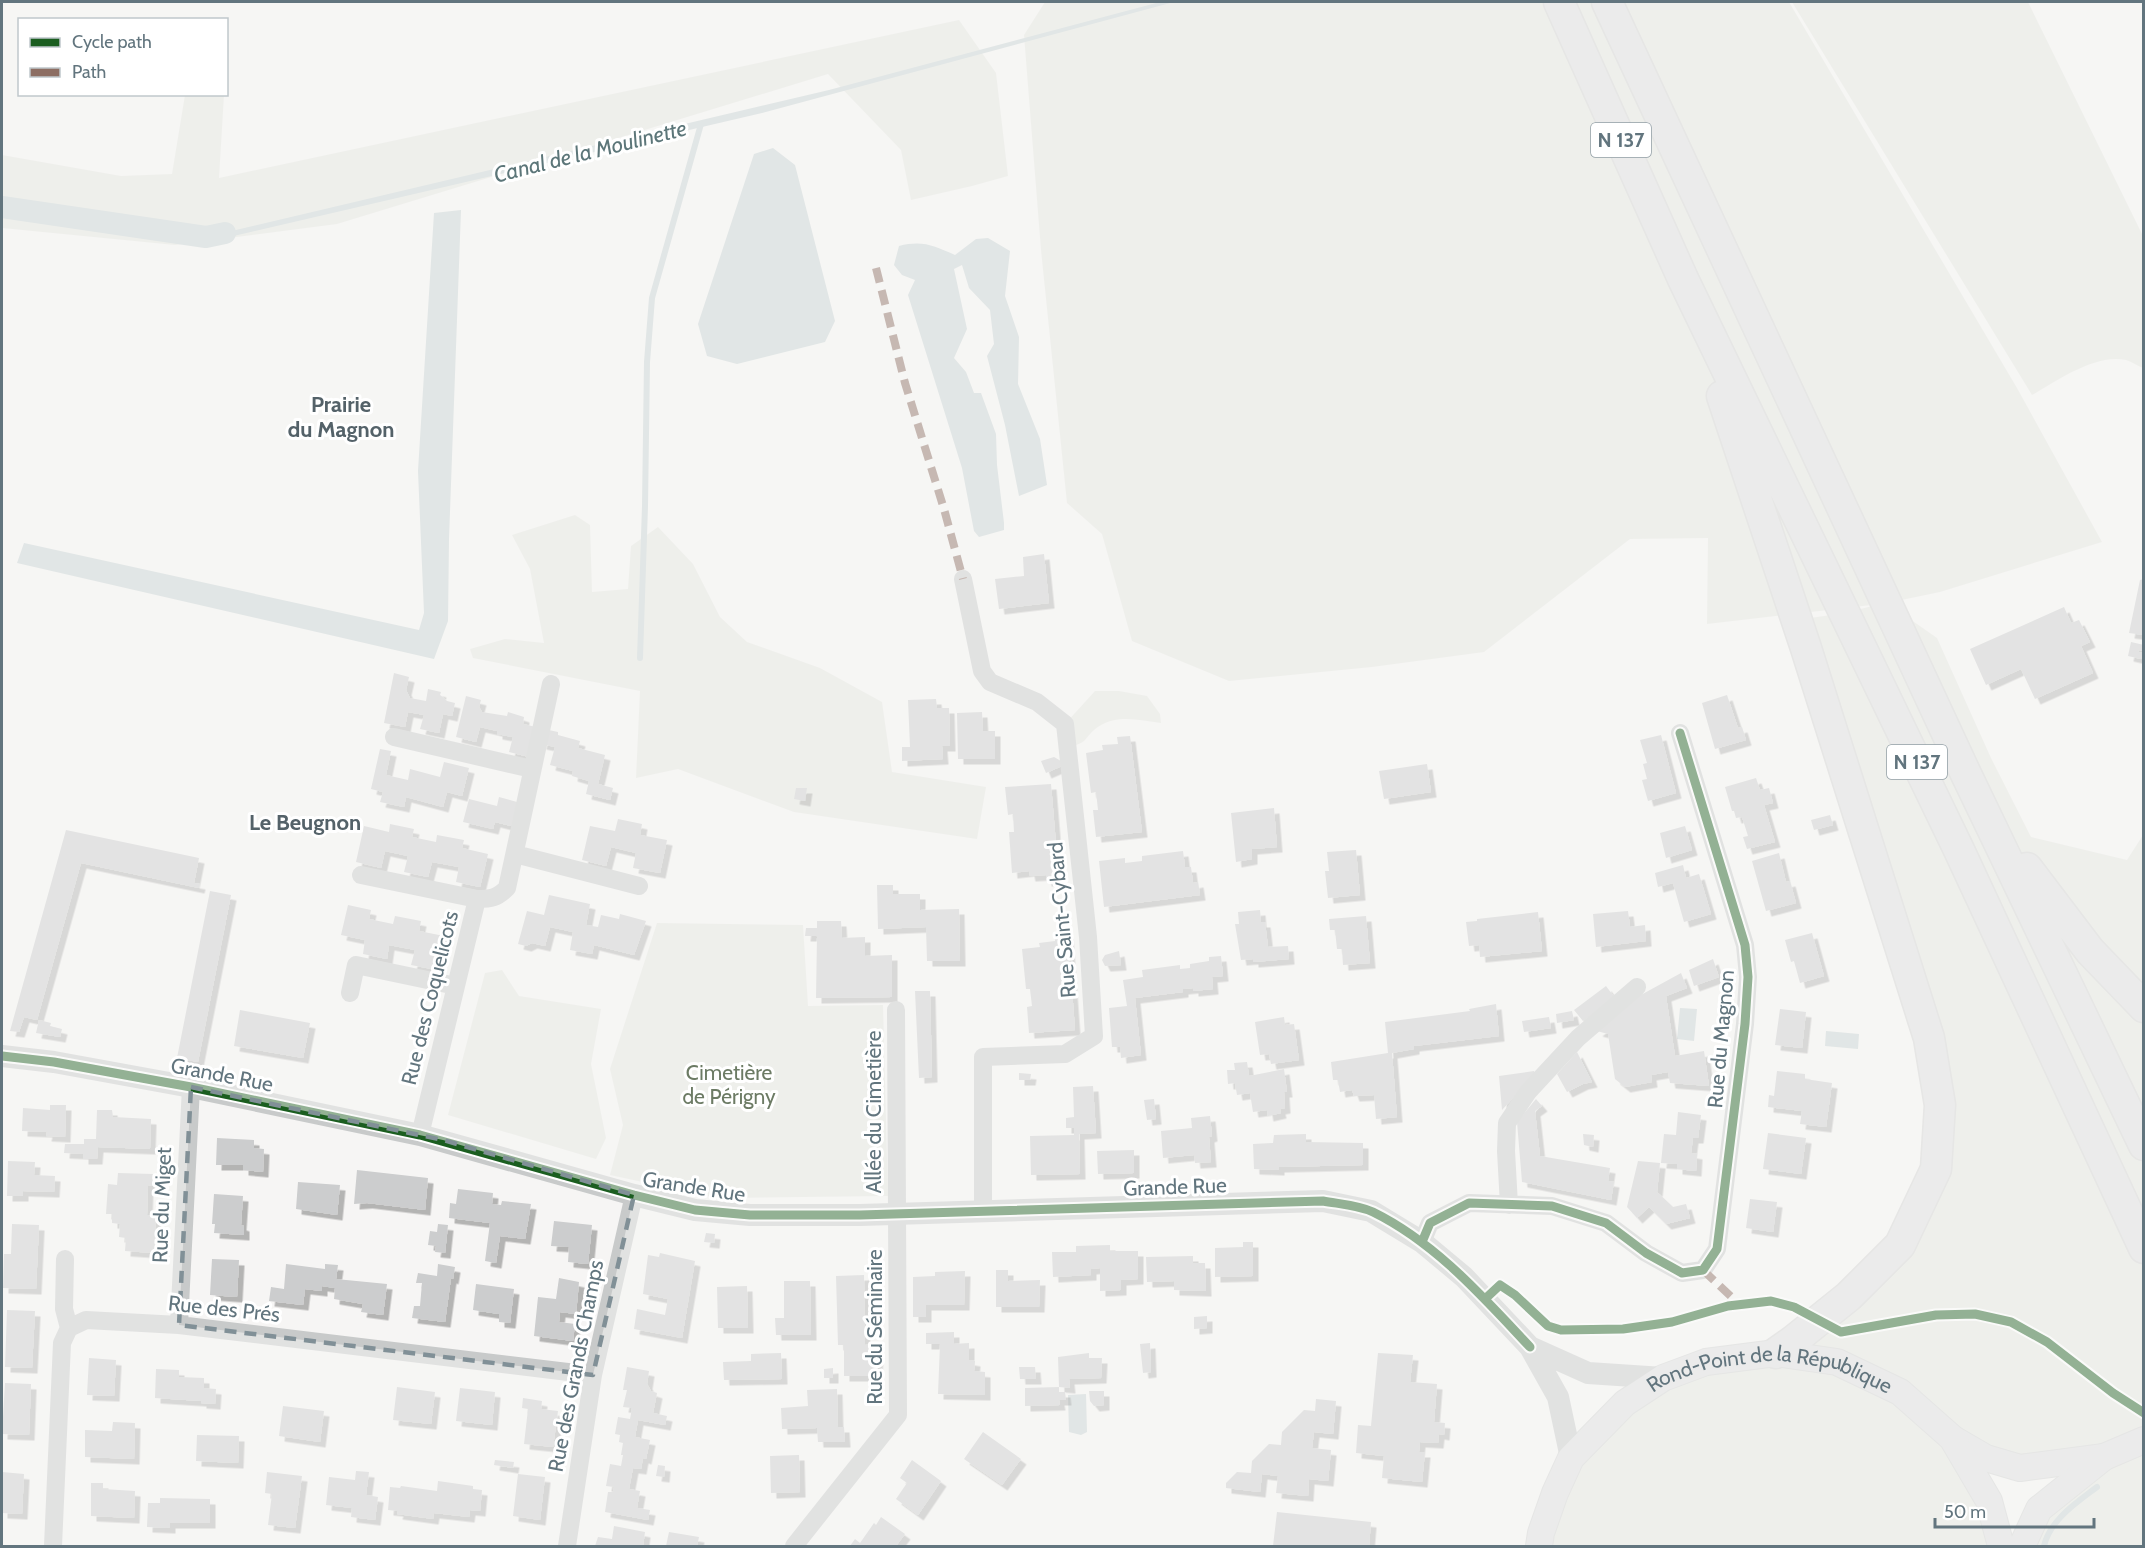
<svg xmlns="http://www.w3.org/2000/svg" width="2145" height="1548" viewBox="0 0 2145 1548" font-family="Cabin,sans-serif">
<defs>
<filter id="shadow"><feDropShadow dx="5.5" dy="5.5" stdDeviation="0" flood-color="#0004"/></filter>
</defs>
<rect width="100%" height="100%" fill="#f6f5f4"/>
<path fill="#e5e7e1" d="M1045 2H1789L2017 388 2102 542 1940 592 1887 603 1937 638 1991 758 2031 837 2127 860 2143 835V1546H2022L2103 1458 2020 1468 1953 1439 2001 1546H1539L1555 1493 1663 1378 1776 1353 1900 1245 1940 1105 1796 620 1845 613 1880 604 1707 624 1708 538 1630 539 1484 652 1372 667 1229 681 1132 641 1102 534 1067 503 1041 250 1024 35Z
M1792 2H2028L2143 236V368C2138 366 2132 362 2126 360 2096 353 2056 381 2032 395Z
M959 20 996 73 1008 176 972 186 911 200 901 150 828 74 337 224 175 245 2 228V155L121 176 172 174 185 95H224L219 178Z
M575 515 590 525 592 592 628 589 631 546 658 527 693 564 720 617 747 642 820 668 882 702 892 772 986 787 977 839 794 812 678 769 636 778 640 691 473 658 470 649 505 639 544 643 530 569 512 535Z
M1095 691H1119L1147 696 1160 714 1161 723C1138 720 1114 713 1094 730 1090 733 1088 737 1085 740 1081 744 1073 746 1068 748L1065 724Z
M657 923 803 925 808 1006 883 1005 888 1196 717 1198 610 1175 623 1125 610 1069Z
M502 970 519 996 601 1009 591 1064 606 1138 596 1159 448 1115 485 973Z"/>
<path fill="#c8d3d4" d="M1160 2H1174L762 113 208 242 2 213V207L206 237 829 90Z
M773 148 795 165 835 321 825 342 737 364 707 356 698 324 754 154Z
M461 210 449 539 448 621 434 659 17 563 24 543 419 630 424 613 418 471 434 213Z
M988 238 1010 251 1005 296 1019 337 1018 384 1040 439 1047 485 1019 496 1005 425 987 356 994 344 990 310 969 288 962 265 954 269 967 329 954 358 966 372 974 393H981L996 434 997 465 1004 523V530L979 537 974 531 962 468 908 295 915 280 902 275 894 265 899 246C923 240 934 246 955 255L976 239Z
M1680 1008 1697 1009 1694 1041 1677 1039Z
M1826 1031 1859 1034 1858 1049 1825 1046Z
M1086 1394 1087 1432 1081 1435 1069 1432 1068 1395Z"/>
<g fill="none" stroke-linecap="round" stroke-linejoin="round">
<path stroke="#c8d3d4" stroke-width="6" d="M640 658 645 506 647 362 652 298 701 124
M2044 1546C2050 1520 2076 1503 2097 1487"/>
<path stroke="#c8d3d4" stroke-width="22" d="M2 207 206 237 225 233"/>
</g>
<path fill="#cccdce" filter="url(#shadow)" d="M1044 554 1049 603 999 609 995 579 1024 576 1023 557Z
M2144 579V635L2129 633 2140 580Z
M2064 607 2071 623 2079 620 2090 642 2081 646 2093 673 2035 699 2021 669 1986 685 1970 649Z
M2131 642 2144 645 2143 651 2139 650 2138 652 2143 653 2141 659 2128 656Z
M394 673 409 677 406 690 410 698 426 701 428 689 441 692 440 695 447 701 455 703 452 716 443 714 439 733 420 729 424 715 408 712 405 727 384 723Z
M1727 695 1738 728 1742 727 1746 740 1715 749 1702 703Z
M466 696 481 700 479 707 482 712 507 716 508 712 524 717 523 724 536 727 529 757 509 752 513 737 497 734V731L480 727 476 742 456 737Z
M936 699 937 708H949L950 746H942L943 759 902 761V747H910L908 700Z
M982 712 983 731H995V759H958L957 713Z
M544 729 558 732V735L580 741 578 748 605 755 598 784 613 788 610 800 586 794 589 781 572 776 573 771 550 765 555 747 541 744Z
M1661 735 1676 793 1648 801 1642 780 1647 779 1643 764 1647 763 1640 740Z
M1130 736 1142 832 1096 837 1093 810H1098L1096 792 1091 793 1086 753 1103 750 1102 745 1118 744 1117 737Z
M380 749 391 751 386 775 408 780 410 769 440 777 444 762 469 768 462 796 447 792 443 807 406 797 404 807 380 802 383 792 371 789Z
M1054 757 1061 761 1062 766 1046 773 1041 761Z
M1427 764 1431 792 1384 799 1379 771Z
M1756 778 1760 790 1769 788 1773 803 1764 805 1775 842 1747 849 1743 837 1748 836 1742 817 1736 818 1734 811H1732L1725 787Z
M1051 784 1059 880 1046 881V875L1030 876 1029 871 1012 873 1009 832H1014L1013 814 1008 815 1005 787Z
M796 788H807L805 801 794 799Z
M499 797 517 802 511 826 495 822 493 829 463 822 469 799 497 806Z
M1274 808 1277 847 1252 849V859L1236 862 1231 813Z
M1830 815 1833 825 1814 830 1811 820Z
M618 819 642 824 640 835 667 840 660 873 633 868 636 853 611 847 606 866 582 860 590 826 615 831Z
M390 824 414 829 412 837 436 842 437 835 464 840 462 848 488 854 480 887 456 882 459 867 432 862 428 877 404 872 408 856 385 851 381 868 356 862 364 826 389 832Z
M1685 826 1692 850 1666 858 1660 833Z
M66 830 199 858 194 883 200 884 199 888 81 863 37 1020 24 1017 19 1032 10 1031Z
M1356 850 1360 895 1328 898 1325 871H1329L1327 852Z
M1183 851 1185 867H1191L1193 883 1198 882 1200 895 1104 907 1099 861 1125 858V863L1142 861V856Z
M1779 853 1786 882 1790 881 1796 903 1766 911 1752 861Z
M1683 865 1686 878 1699 874 1711 914 1684 922 1673 883 1658 887 1655 873Z
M877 885H893V894H920V910L959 909 960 961H927L926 927 878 929Z
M210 891 231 895 198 1062 177 1058Z
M549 895 590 904 586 925 598 927 601 915 619 919 620 914 646 921 634 955 594 945 592 954 570 950 573 932 550 927 545 946 532 943 526 946 518 944 527 911 544 915Z
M348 905 371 910 369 919 393 924 395 916 421 921 419 931 444 936 437 970 411 965 415 950 389 945 387 959 363 954 365 940 341 935Z
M1260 910 1261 922H1265L1268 947 1288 946 1289 959 1253 962V959L1241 960 1235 924H1239L1238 912Z
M1628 911 1630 927 1645 925 1646 941 1596 947 1593 914Z
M1538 912 1542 951 1480 957 1479 945 1469 946 1466 922 1477 921V919Z
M1366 916 1370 963 1343 965 1342 949H1337L1335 930H1330L1329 919Z
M817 921H841L842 938 865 937V956L892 955V997L816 998 817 936H805L806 928H817Z
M1812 933 1824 976 1800 983 1794 961 1791 962 1785 940Z
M1068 934 1075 1030 1029 1033 1027 1007 1032 1006 1030 989H1026L1022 949 1040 947 1039 943 1055 941V935Z
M1119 951 1121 965 1105 966 1102 960 1105 955Z
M1221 956 1223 976 1212 977 1213 989 1193 991V988L1183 989V992L1135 998 1141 1055 1121 1058 1120 1047H1112L1109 1008 1127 1006 1123 980 1143 977 1142 970 1180 965V969L1190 968V964L1209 961V957Z
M1713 959 1719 977 1694 986 1689 970Z
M1681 973 1687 988 1666 996 1675 1056 1704 1051 1709 1086 1670 1083 1668 1072 1651 1075 1652 1082 1625 1087 1615 1079 1608 1034 1597 1031 1639 996Z
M1606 986 1615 998 1583 1021 1574 1010Z
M915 991H930L932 1077 919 1078Z
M1496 1004 1499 1036 1414 1046V1049L1392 1053 1397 1117 1376 1119 1374 1095 1354 1096 1352 1090 1340 1092 1338 1080H1333L1331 1062 1388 1053 1385 1022 1470 1011 1469 1009Z
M1780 1009 1806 1012 1802 1048 1775 1045Z
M240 1010 310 1023 303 1058 234 1046Z
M1572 1011 1574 1020 1557 1023 1556 1014Z
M1284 1017 1285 1025 1294 1024 1299 1060 1271 1064 1269 1054 1260 1055 1255 1022Z
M1549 1017 1551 1028 1524 1032 1522 1021Z
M39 1020 51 1023 50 1026 62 1029 60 1037 36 1033Z
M1577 1052 1592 1082 1583 1084 1567 1092 1557 1074Z
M1247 1062 1249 1076 1284 1069 1287 1092H1284L1285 1108 1280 1109 1281 1113 1268 1116 1267 1110 1253 1112 1250 1093 1237 1095 1235 1083 1228 1084 1227 1070H1235L1234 1063Z
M1534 1071 1535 1074 1502 1110 1499 1076Z
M1777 1071 1805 1074V1079L1832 1083 1826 1127 1800 1124 1802 1111 1768 1107 1769 1095 1774 1096Z
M1019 1073 1031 1074 1030 1080H1019Z
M1093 1086 1096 1133 1079 1134 1080 1174 1031 1175 1030 1136 1074 1135V1128H1066V1118L1074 1117 1073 1087Z
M1154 1099 1156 1119 1147 1120 1144 1100Z
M1536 1099 1542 1106 1535 1111 1540 1156 1610 1168 1608 1181 1614 1182 1611 1200 1522 1182 1517 1122Z
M50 1105H66L65 1137 46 1136 47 1132 22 1131 23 1108 50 1110Z
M97 1110H112L113 1117 151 1119 150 1149 98 1147 97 1159H83V1154L64 1153 65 1144H84V1139H96Z
M1678 1112 1701 1115 1698 1138H1693L1691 1153 1697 1154 1696 1171 1677 1169V1164L1661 1163 1664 1134 1676 1135Z
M1210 1116 1212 1136 1209 1137 1211 1162 1195 1163 1194 1155 1163 1158 1161 1131 1192 1128 1191 1118Z
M1768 1133 1806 1138 1801 1174 1763 1169Z
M1306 1134V1142L1363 1143V1165L1279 1167V1170L1254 1169 1253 1144 1273 1143 1274 1135Z
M1583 1134 1594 1135 1593 1147 1584 1145Z
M217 1138 254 1140V1148L264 1149 263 1172 243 1170V1165H216Z
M1134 1150V1173L1098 1174 1097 1151Z
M8 1161 35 1162 34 1175 55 1176 54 1192 23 1191V1196H7Z
M1638 1161 1660 1163 1657 1192 1673 1207 1686 1204 1690 1218 1666 1224 1649 1207 1637 1218 1627 1207Z
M357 1170 428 1178 425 1210 367 1203 354 1204Z
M118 1173 153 1174 152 1186 148 1185 147 1215 156 1216 154 1253 125 1251 126 1238 119 1237 120 1224 112 1223V1214H106L108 1184 117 1185Z
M298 1182 340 1185 337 1215 296 1209Z
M458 1189 493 1193 492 1204 501 1205 502 1201 531 1204 525 1239 500 1236 496 1263 485 1261 490 1223 449 1218 450 1203 456 1204Z
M214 1194 243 1196 241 1225 244 1226V1235L214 1233 215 1224H212Z
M1750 1199 1777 1202 1773 1232 1746 1228Z
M554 1221 592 1225 588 1264 568 1262 569 1247 551 1246Z
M12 1224 39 1225 36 1289 3 1288 4 1254H11Z
M438 1224 448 1225 445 1253 435 1252 436 1246 428 1245 430 1231 437 1232Z
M706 1233 715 1234 714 1243 704 1242Z
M1243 1242H1253V1276L1215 1277V1248L1243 1247Z
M1110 1245V1251H1138V1279L1121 1280V1290L1100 1291V1268L1091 1269V1275L1053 1277 1052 1252H1076V1246Z
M660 1253 695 1261 682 1338 634 1329 637 1309 665 1315 668 1299 643 1294 648 1255 659 1257Z
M1193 1256V1263H1205L1206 1291 1174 1290V1281L1147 1282 1146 1257Z
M212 1259 239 1260 237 1297 210 1295Z
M286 1264 325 1269V1264L338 1265 336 1279 387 1284 383 1315 361 1312 363 1304 334 1299 335 1288 322 1286V1291L305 1289 303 1305 269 1301 271 1287 284 1289Z
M438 1264 455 1267 453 1279 451 1278 445 1322 412 1318 414 1306H420L422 1283H416L418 1273 437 1276Z
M996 1270H1008V1281L1040 1280 1039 1307H996Z
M965 1271 964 1305H926V1317H913V1277L935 1276V1272Z
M864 1275 865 1345 878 1344 877 1376H844V1345H838L836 1276Z
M559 1278 579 1282 576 1314 560 1312 559 1322 575 1324 573 1341 534 1336 538 1297 556 1299Z
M784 1281H810L811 1335H776L775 1318H784Z
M476 1284 514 1289 510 1323 499 1322V1314L473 1310Z
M747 1286 748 1328H718L717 1287Z
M7 1310 35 1311 32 1368 5 1367Z
M1207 1316V1328L1194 1329V1317Z
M954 1332V1344L969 1343V1360L975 1361 974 1371 985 1372V1395L938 1394 940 1344H926V1333Z
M1150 1343 1151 1372 1143 1373 1140 1344Z
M781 1353 782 1379 724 1380 723 1362 751 1361V1354Z
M1089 1353V1358H1102L1101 1378 1069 1379 1070 1388 1059 1387V1392H1065L1066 1400H1059L1060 1405 1025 1406V1388L1059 1387 1058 1357Z
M1378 1353 1413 1355 1410 1382 1437 1384 1434 1422 1445 1423 1444 1435 1439 1434 1438 1443 1420 1442 1419 1452H1425L1422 1482 1382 1478 1384 1456 1356 1453 1358 1425 1371 1426Z
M89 1358 116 1360 114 1396 87 1395Z
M627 1367 649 1371 647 1384 651 1391 657 1393 653 1413 667 1416 665 1425 638 1420 635 1437 650 1440 646 1459 643 1458 641 1469 633 1468 629 1489 640 1491 637 1508 650 1510 648 1520 605 1512 608 1492H613L614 1487 606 1486 610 1464 621 1466 623 1455H621L623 1443 619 1442 620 1435 615 1434 618 1417 630 1419 632 1408 623 1407 627 1390H623Z
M1019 1367H1035L1036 1379H1020Z
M833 1368V1378H824V1369Z
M156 1369 179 1370V1377L204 1378V1388L216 1389 215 1404 201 1403V1401L155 1398Z
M5 1383 31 1384 29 1435 2 1434Z
M397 1387 435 1392 431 1424 393 1420Z
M460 1388 495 1392 492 1425 456 1421Z
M837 1389 838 1427H844L845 1442H818L817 1428 782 1429 781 1408 808 1406 807 1390Z
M1089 1391H1104V1405L1094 1406 1090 1401Z
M523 1398 542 1401 541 1409 558 1411 553 1447 524 1444 528 1409 522 1408Z
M1316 1399 1336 1401 1333 1434 1314 1432 1312 1448 1331 1450 1328 1481 1309 1479 1308 1496 1276 1493 1278 1476 1262 1474 1260 1492 1226 1488V1483L1237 1472 1251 1473 1252 1461 1269 1444 1281 1445 1282 1432 1304 1410 1315 1411Z
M283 1406 324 1411 320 1442 279 1436Z
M113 1422 135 1423 134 1459 85 1457V1430L112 1431Z
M983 1432 1021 1459 1002 1485 964 1459Z
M197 1435 239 1436 238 1463 196 1461Z
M799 1455 800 1492 771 1493 770 1456Z
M495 1460 514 1462 513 1468 494 1465Z
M912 1460 941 1481 918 1515 896 1499 907 1483 900 1478Z
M658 1465 665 1466 664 1477 656 1476Z
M356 1471 369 1472 366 1495 378 1497 375 1520 351 1517 352 1508 326 1505 329 1477 355 1480Z
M2 1472 24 1474 22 1514 2 1513Z
M267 1472 302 1476 295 1528 268 1525 272 1494 265 1493Z
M518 1474 545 1477 540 1520 513 1516Z
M438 1481 473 1486V1489L482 1490 480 1511 470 1510 469 1517 434 1513 433 1519 397 1514 398 1511 388 1510 390 1487 400 1488 401 1486 437 1491Z
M91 1483H103V1489L135 1491 134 1518 91 1516Z
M160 1498 210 1499V1523H170V1528L147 1527 148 1503H160Z
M1277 1512 1371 1522 1369 1546H1273Z
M881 1517 905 1534 896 1546H850L855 1539 860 1543 874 1523 876 1525Z
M614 1526 645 1532 643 1546H595L598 1537 612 1539Z
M669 1532 699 1537 697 1546H666Z"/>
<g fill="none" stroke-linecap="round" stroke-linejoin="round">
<g stroke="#d1d2d2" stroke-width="28">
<g id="secondary">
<path d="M1955 1440 1986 1458 2020 1468 2104 1457"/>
<path id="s1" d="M1539 1546 1541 1533 1555 1493 1571 1458 1625 1403 1663 1378 1706 1362 1776 1353 1837 1362 1900 1392 1952 1438 1989 1501 2001 1546"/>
<path d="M2022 1546 2039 1509 2104 1457 2144 1440"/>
</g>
</g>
<g stroke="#d2d2d2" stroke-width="33">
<path id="trunk" d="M1559 2 1683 279 1959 850 2144 1248
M1607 2 1965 772 2144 1145
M1722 396 1805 645 1929 1038 1940 1105 1936 1169 1900 1245 1849 1296 1793 1341 1776 1353
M2027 868 2090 951 2144 1007"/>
</g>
<path stroke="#c8caca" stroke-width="18" d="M963 579 982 671 990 682 1037 702 1065 724 1088 937 1094 1036 1065 1054 983 1057V1211
M394 737 532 769
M515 854 639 886
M361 875 477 899
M350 993 356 965 456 986
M420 1135 477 899C491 899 497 898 507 888L551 684
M1509 1205 1506 1151 1507 1123 1528 1092 1578 1038 1637 987
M1422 1242 1430 1223 1469 1203 1552 1206 1606 1223 1646 1253 1682 1273 1703 1270 1717 1249 1745 1024 1748 977 1745 945 1680 733
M65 1259 64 1309 69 1328
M179 1325 191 1087
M53 1546 62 1343 69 1328 86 1320 179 1325 593 1375
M567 1546 593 1375 634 1195
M794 1546 898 1415 896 1010"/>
<path stroke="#c8caca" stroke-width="22" d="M2 1056 54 1062 191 1087 420 1135 634 1195 695 1210 750 1215H860L1323 1201 1371 1211 1422 1242 1464 1277 1530 1347 1558 1397 1571 1458
M1530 1347 1588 1373 1663 1378"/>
<use href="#secondary" stroke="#dddedf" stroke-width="26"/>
<use href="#trunk" stroke="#dddedf" stroke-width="30"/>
<path stroke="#8d6e63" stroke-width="8" stroke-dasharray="15 8" stroke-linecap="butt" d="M876 268 905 383 944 509 963 579
M1703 1270 1740 1305"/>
<g stroke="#fff" stroke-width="13">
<path id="cycleway" d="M2 1056 54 1062 191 1087 420 1135 634 1195 695 1210 750 1215H860L1323 1201C1339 1204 1358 1205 1373 1212 1436 1243 1483 1297 1530 1347
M1422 1242 1430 1223 1469 1203 1552 1206 1606 1223 1646 1253 1682 1273 1703 1270 1717 1249 1745 1024 1748 977 1745 945 1680 733
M1485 1299 1500 1285 1515 1295 1548 1326 1561 1330 1623 1329 1672 1322 1728 1306 1771 1301 1794 1307 1841 1332 1936 1315 1975 1314 2011 1322 2047 1342 2113 1393 2144 1413"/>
</g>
<use href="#cycleway" stroke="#1b5e20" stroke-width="9"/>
</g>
<path d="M0 0H2145V1548H0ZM191 1087 443 1140 634 1195 593 1375 179 1325Z" fill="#f6f5f4" fill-opacity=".55" fill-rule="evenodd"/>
<path fill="none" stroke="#819097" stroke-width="4.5" stroke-dasharray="12 8" stroke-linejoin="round" d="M191 1087 443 1140 634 1195 593 1375 179 1325Z"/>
<g text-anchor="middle" stroke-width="6" stroke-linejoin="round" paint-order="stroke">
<g fill="#fff" stroke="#919ea5" stroke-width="1.5">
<rect x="1591" y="123" width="60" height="34" rx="4.5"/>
<rect x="1887" y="745" width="60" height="34" rx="4.5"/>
</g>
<g font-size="20" font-weight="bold" fill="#62757e">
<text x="1621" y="147">N 137</text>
<text x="1917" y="769">N 137</text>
</g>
<g font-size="21" fill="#62757e" stroke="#fff">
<text transform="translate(1062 920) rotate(-95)" y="7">Rue Saint-Cybard</text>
<text transform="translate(430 998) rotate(-76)" y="7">Rue des Coquelicots</text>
<text transform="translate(1721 1039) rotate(-85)" y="7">Rue du Magnon</text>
<text transform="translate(222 1075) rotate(11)" y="7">Grande Rue</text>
<text transform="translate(874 1112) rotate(-90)" y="7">Allée du Cimetière</text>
<text transform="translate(694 1187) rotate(9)" y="7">Grande Rue</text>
<text transform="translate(1175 1187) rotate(-2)" y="7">Grande Rue</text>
<text transform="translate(162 1205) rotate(-88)" y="7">Rue du Miget</text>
<text transform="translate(224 1309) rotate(6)" y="7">Rue des Prés</text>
<text transform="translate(875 1327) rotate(-90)" y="7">Rue du Séminaire</text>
<text transform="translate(576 1366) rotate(-79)" y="7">Rue des Grands Champs</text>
<text dy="7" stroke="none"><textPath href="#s1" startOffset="327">Rond-Point de la République</textPath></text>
</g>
<g font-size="21" fill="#6c7b64" stroke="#fff">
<text x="729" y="1080">Cimetière<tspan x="729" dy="24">de Périgny</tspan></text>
</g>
<g font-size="22" font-style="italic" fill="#5c7679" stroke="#fff">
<text transform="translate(590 151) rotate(-14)" y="8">Canal de la Moulinette</text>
</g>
<g font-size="22" font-weight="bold" fill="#546269" stroke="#fff">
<text x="341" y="412">Prairie<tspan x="341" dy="25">du Magnon</tspan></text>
<text x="305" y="830">Le Beugnon</text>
</g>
</g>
<rect width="2145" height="1548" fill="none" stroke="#62757e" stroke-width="6"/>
<rect x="18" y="18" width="210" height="78" fill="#ffffff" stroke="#c0c8cb" stroke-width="1.5"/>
<rect x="30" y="38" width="30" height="9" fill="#1b5e20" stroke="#c0c8cb" stroke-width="1.5"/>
<text x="72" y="48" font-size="18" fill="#62757e">Cycle path</text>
<rect x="30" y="68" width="30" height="9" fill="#8d6e63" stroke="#c0c8cb" stroke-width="1.5"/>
<text x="72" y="78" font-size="18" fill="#62757e">Path</text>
<path d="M1935 1518v9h159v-9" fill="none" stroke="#62757e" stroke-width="3"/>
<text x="1944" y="1518" font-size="18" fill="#62757e" stroke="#ffffff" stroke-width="4.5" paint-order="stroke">50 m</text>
</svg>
